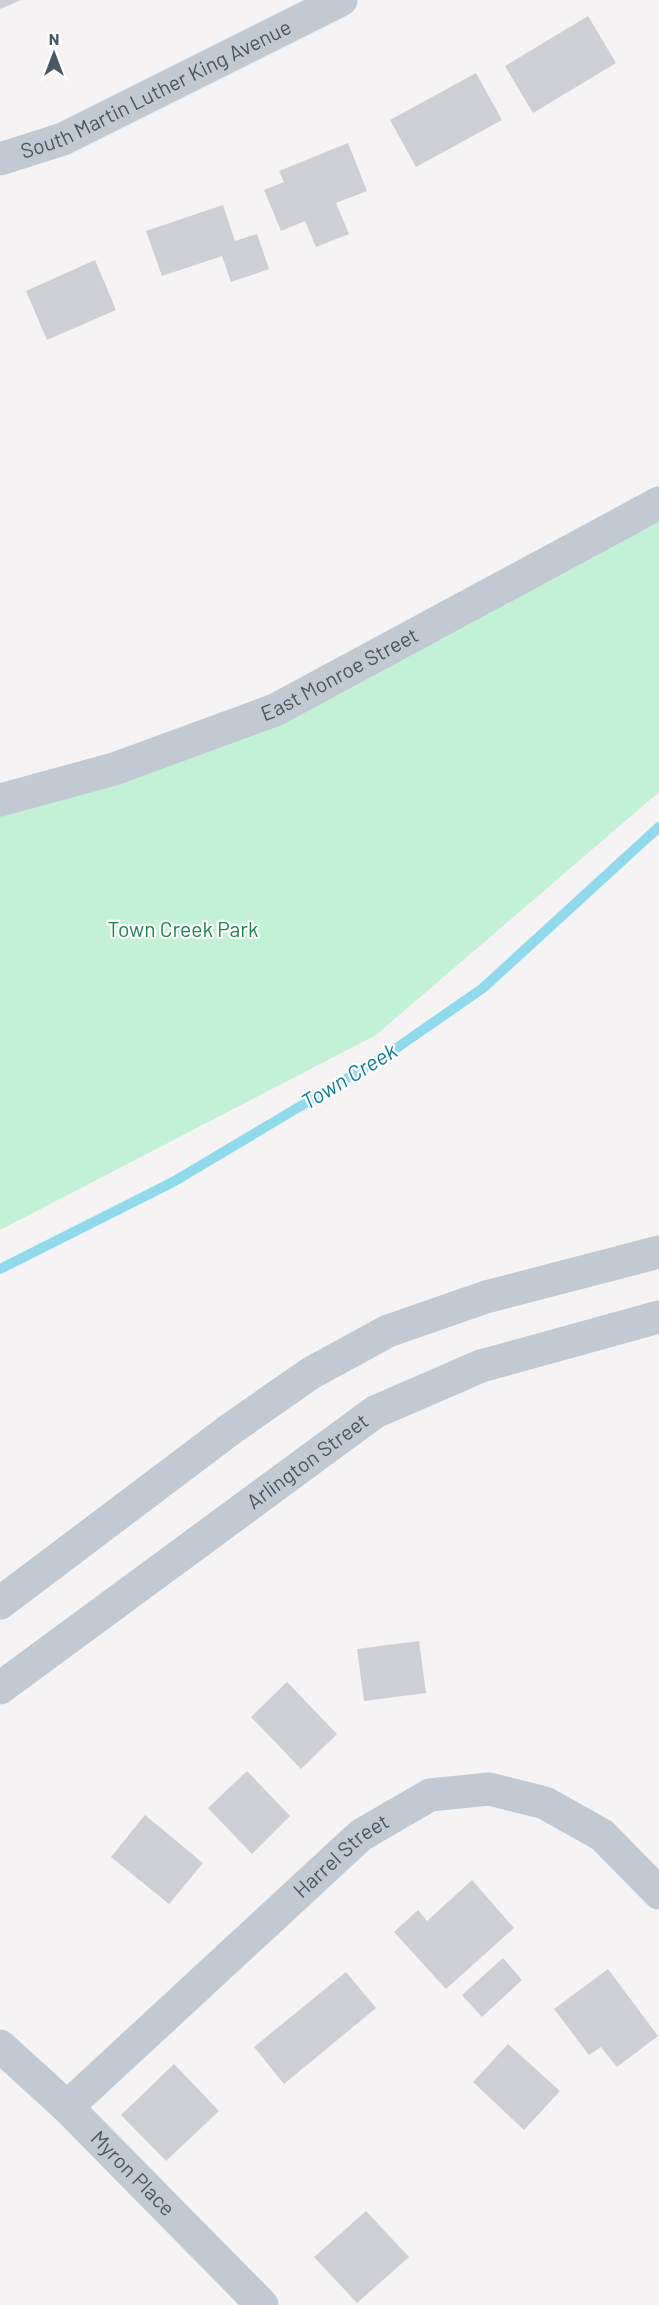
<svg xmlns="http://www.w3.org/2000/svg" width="659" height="2305" viewBox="0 0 659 2305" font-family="Barlow,sans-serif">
<rect width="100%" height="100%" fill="#f5f3f3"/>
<path fill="#c3f1d5" d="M659 503V792L376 1035 0 1230V798L275 710Z"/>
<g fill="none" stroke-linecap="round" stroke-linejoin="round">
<path stroke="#90daee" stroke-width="10" d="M0 1269 173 1182 388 1054 483 988 659 827"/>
</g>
<path fill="#cdcfd5" d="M0 0H21L0 9Z
M588 16 616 63 533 113 505 66Z
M476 73 502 120 416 167 390 120Z
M348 143 367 191 336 203 349 234 316 247 305 221 281 231 264 190 284 182 279 171Z
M223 205 235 241 257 234 269 269 231 282 222 256 162 276 146 231Z
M95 260 116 310 47 340 26 291Z
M419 1641 426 1693 364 1701 357 1649Z
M287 1682 337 1734 301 1769 251 1717Z
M247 1771 290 1816 252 1854 208 1808Z
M145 1815 203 1863 169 1904 111 1857Z
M472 1880 514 1928 446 1989 394 1932 418 1910 427 1921Z
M503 1958 522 1980 482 2017 462 1995Z
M608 1969 658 2036 617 2067 601 2047 589 2055 554 2009Z
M346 1972 376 2008 284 2084 254 2047Z
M508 2044 560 2091 524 2130 473 2082Z
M174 2064 219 2111 166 2161 121 2115Z
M366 2211 409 2257 357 2303 314 2257Z"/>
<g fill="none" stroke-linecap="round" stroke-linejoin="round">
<g stroke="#c1cad2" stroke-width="33">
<path id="s1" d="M0 159 63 139 341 0"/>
<path id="s2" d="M0 800 114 769 275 710 659 503"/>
<path d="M0 1603 232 1428 311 1373 388 1331 486 1297 659 1252"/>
<path id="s3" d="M0 1688 375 1412 481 1366 659 1317"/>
<path id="s4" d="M0 2046 67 2107 262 2305"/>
<path id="s5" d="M67 2107 361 1835 430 1795 489 1789 545 1803 602 1835 659 1893"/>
</g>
</g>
<g text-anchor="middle" stroke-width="4.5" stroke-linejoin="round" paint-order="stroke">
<g font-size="21" fill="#4a5661" stroke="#fff">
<text dy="7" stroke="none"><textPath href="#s1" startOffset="171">South Martin Luther King Avenue</textPath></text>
<text dy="7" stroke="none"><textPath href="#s2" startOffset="363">East Monroe Street</textPath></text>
<text dy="7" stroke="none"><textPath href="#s3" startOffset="382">Arlington Street</textPath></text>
<text dy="7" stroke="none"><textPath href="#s5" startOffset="372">Harrel Street</textPath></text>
<text dy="7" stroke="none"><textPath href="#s4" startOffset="184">Myron Place</textPath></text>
</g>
<g font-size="21" fill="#17864f" stroke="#fff">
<text x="183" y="937">Town Creek Park</text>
</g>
<g font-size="22" font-style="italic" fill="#0c7c9b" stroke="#fff">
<text transform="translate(349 1076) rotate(-31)" y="8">Town Creek</text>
</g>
</g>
<g transform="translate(54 54)" stroke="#ffffff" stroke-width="4.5" paint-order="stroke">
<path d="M0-4.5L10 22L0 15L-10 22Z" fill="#4a5661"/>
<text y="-9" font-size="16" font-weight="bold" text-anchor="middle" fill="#4a5661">N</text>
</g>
</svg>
